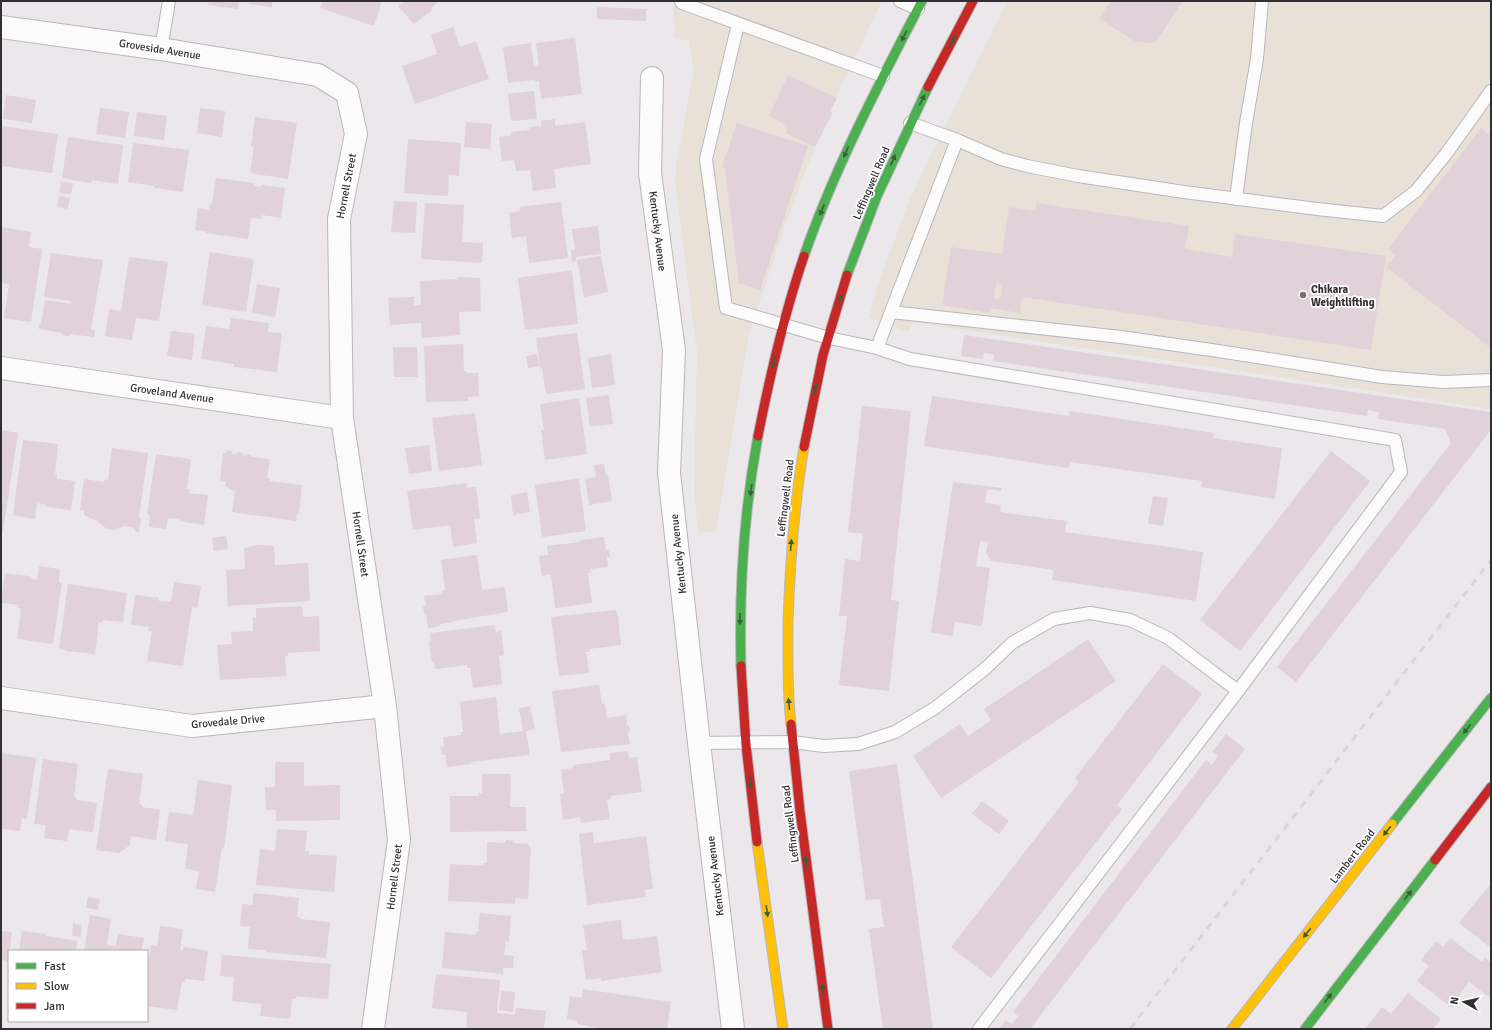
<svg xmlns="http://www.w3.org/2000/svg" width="1492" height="1030" viewBox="0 0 1492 1030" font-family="Signika,sans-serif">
<rect width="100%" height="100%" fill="#ebe7eb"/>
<path fill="#e9e1d8" d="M673 1H882L844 80 813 152 785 225 749 334 716 531 698 533 694 490 697 352 675 182 676 166 694 69 689 41 675 38Z
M1007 1H1491V409L912 322 909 332 869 318 877 287 911 196Z"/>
<path fill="#e1d1d8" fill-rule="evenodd" d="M209 1H239L238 9 208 5Z
M250 1H272V7L249 4Z
M323 1H382L374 26 320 8Z
M404 1H435L437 3 431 8 432 10 414 24 398 6Z
M1111 1H1183L1155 43 1136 42 1099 18Z
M597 7 646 9V21L597 19Z
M453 27 460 47 476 41 489 79 415 104 402 66 437 54 431 35Z
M575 38 582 94 541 99 539 81 535 82V80L508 83 503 47 531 43 534 67 539 66 536 43Z
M788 75 837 98 830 111 833 112 815 147 785 133 788 126 769 116Z
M534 91 537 119 511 121 508 94Z
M6 95 36 100 32 123 3 119Z
M100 108 129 112 125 138 96 134Z
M200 108 225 111 222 137 197 133Z
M137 112 167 116 164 140 134 136Z
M255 117 297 123 288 179 250 173 254 147H251Z
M555 119V126L585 122 591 164 554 169 556 188 533 191 530 170 516 171 514 160 502 161 499 137 511 135V132L529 130V127L539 126 540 128H541V121Z
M466 122 492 124 490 149 464 147Z
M737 123 808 146 760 290 739 283 725 168 722 167Z
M2 126 58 134 52 173 1 166Z
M1481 128 1489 135 1491 133V348L1386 267 1396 255 1388 249Z
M68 137 123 145 118 184 92 180 91 183 62 178Z
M408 139 461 143 459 176 449 175 448 196 404 193Z
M133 143 189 150 183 192 154 188V186L128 182Z
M216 178 255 183 254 186 261 187 262 185 285 188 281 218 262 215 261 219 251 218 248 239 206 233V231L195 230 198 208 209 210 210 204H212Z
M61 182 73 183 71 194 59 193Z
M59 196 70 198 68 209 57 207Z
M394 201 417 202 415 233 391 232Z
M561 202 568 258 529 263 526 236 512 238 509 213 520 211 519 207Z
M425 203 464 205 462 242 483 243 482 263 421 259Z
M1036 203 1189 226 1185 249 1232 257 1235 234 1386 256 1371 350 1022 297 1020 313 991 308 990 313 942 305 951 247 1002 254 1009 207 1035 211ZM996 283 1002 284 1000 299 994 298Z
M598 226 601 254 576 257V261L572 262 571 250H575L572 229Z
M1 227 31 232 29 247 42 249 31 322 4 318 9 284 1 283Z
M210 252 254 259 246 312 202 305Z
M51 253 103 260 91 329 95 330 94 337 69 334V336L62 335V333L39 329V324L41 325 45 300 71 304 72 301 44 297Z
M601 256 608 292 584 297 577 260Z
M129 257 168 262 159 321 136 318 132 340 105 336 109 309 121 311Z
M572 270 578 324 525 330 518 278Z
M457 277 480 278 481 311 459 312 460 335 422 338 421 323 390 325 388 298 414 297V305H421L420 281 457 279Z
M257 284 280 288 275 317 252 313Z
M231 318 269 323 268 332 282 333 277 372 234 367V364L201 359 206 326 229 329Z
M171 331 195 334 192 360 167 356Z
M577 333 585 389 546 394 542 368H540L536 338Z
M964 335 1491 412V430L1296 682 1277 667 1451 443 1445 429 1378 419 1379 412 1368 410 1367 416 993 361 994 354 984 353 983 359 961 356Z
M463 344 464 371H466L467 373H478L479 396 468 397V401L426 402 424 346Z
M393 347H417L418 377H394Z
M537 354 539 366 528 368 526 356Z
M611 354 615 385 592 388 588 358Z
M609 395 613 424 590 427 586 398Z
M932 396 1069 416 1070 411 1214 433 1213 438 1282 448 1275 499 1201 487 1202 481 1070 462 1069 468 924 446Z
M579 398 587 454 545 460 541 430H544L540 404Z
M862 406 911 411 891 600 899 601 889 691 839 685 847 616H839L845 559 860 561 863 534 848 532Z
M475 413 482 465 439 471 432 418Z
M1 430 18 433 3 531H1Z
M23 440 58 444 55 474 57 475V479L75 481 71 510 46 507V505L37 503 35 519 13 515Z
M429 445 432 471 409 474 405 448Z
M112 448 148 453 139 518H141L139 532 135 531 133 527 124 526 114 530 107 529 97 521 84 515V510H80L84 479 104 482 105 479 108 480Z
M227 450 232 451V454H237L238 452 243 453 242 455 246 456 247 454H251V457L270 459 267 478 270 479V481L302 485 299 514H297L296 521 232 512 235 492 225 486 226 482 220 481 223 453H227Z
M1331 451 1370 481 1240 651 1200 620Z
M156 454 191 459 187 489H190L189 493 208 495 204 525 179 521V519L168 518 166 529 149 527 150 515H147Z
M604 464 606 476 608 475 612 501 589 505 585 479 596 477 594 465Z
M579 478 586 531 542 537 535 485Z
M953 482 1002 488 1001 491 987 489 985 503 1001 505 1000 512 1067 521 1065 532 1203 552 1196 601 1052 580 1054 570 991 561 986 553 988 542 980 541 976 566 990 568 982 626 955 622 953 636 931 633Z
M466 483 467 488 476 487 480 518 474 519 477 543 453 547 450 525 413 530 407 491Z
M527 492 530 512 513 515 511 495Z
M1153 496 1168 498 1163 526 1148 523Z
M226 536 228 549 214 551 212 538Z
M604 537 606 550H609L610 557H607L608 567 590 569 591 572 588 573 592 603 555 608 551 574 542 576 539 556 548 555 547 546 580 542V540Z
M259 545 274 546 275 565 308 563 310 601 228 606 226 570 245 569 244 548Z
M477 555 482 590 505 587 508 612 453 621V622L440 624V626L428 628 426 613H424L423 606H426L424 596 443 594 442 591 445 590 441 560Z
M39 566 60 569 59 582 62 583 53 644 17 639 21 609 18 608 19 605 1 603 5 573 29 576V578L37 580Z
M174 582 201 586 197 608 192 607 183 666 147 661 152 631H148L149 627 131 625 135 595 159 598V601L171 602Z
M68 584 127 593 123 622 103 620 102 623 99 622 95 654 66 651V650L59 649Z
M302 606 303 617 319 616 320 651 288 653V656H285L286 676 220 680 217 645 232 644 231 632 253 631V618H256V608Z
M616 610 617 616H618L621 645 589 649 590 652H586L589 673 559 676 551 617Z
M495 625 496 632 501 631 504 655 499 656 502 684 473 688 470 668H467V665L435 669 434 662 432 663 429 641H431L430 633Z
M1088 639 1116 681 941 798 913 756 960 724 968 736 991 720 984 709Z
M1163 664 1202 694 1117 805 1122 809 991 978 951 947 1079 782 1075 778Z
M599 685 602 704H605L607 718 626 715 627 725H629L630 731 628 732 630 744 561 752 552 691Z
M496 697 500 734 523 731 519 708 530 706 535 729 526 731 530 755 471 762V764L447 767 445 755H442L441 747H444L443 737 461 735V732H463L460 702Z
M1226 734 1245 749 1030 1029H999L1006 1020 1012 1024 1018 1016 1013 1012 1206 760 1212 765 1218 756 1212 752Z
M628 751 629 758 637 757 642 792 611 796V799L607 800 610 819 581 823 580 817 563 820 560 794H564L561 770 573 768V765L610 760V753Z
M1 753 36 758 27 819 22 818 20 831 1 829Z
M43 759 78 764 74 797H76V800L97 803 93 832 69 829 67 841 44 838 46 825 34 824Z
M275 762H304V786L340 785V820L276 821V810H266L265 787H275Z
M897 764 933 1029H883L869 929 884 927 880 899 866 900 849 771Z
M108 769 143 774 139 804H142V807L160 810 156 840 131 836 130 845 119 853 96 850Z
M482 774H511L510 807H526V831L450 832V796H479V793H482Z
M198 780 232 785 224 848H222L215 892 196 889 199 871 185 869 188 844 165 841 169 812 193 815Z
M982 801 1009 821 999 834 972 814Z
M277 829 307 831 305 851H309V854L337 856 334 892 256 885 260 849 275 851Z
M593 832 594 843 646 836 653 889H645L646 897 587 905 579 834Z
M506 840 513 841V843L529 844V847H531L528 899 515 898V904L448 901 450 864 483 866 484 863H487V842L505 843Z
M1491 883V948L1459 923Z
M253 893 299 898 297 917H300L299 919 330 922 326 958 266 952V950L248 949 250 927 240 926 242 904 253 905Z
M88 897 100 899 98 910 86 908Z
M480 913 511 916 509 941H506L504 955 514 956 513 968H503V974L442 968 445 932 476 935V932H478Z
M90 915 111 919 107 945 116 946 118 934 144 938 142 951H84Z
M621 920 623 939H627V940L657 936 662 972 601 981V978L586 980 582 950H587L583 925Z
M73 923 82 925 81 937 72 936Z
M160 926 183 929 180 950H183L184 947 208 951 204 981 185 979V982H182L177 1010 147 1006V971L151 945 157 946Z
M1 931 12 932 8 961 1 960Z
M22 931 46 934V936L77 941 76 951H19Z
M1450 938 1482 962 1485 958 1491 963V994L1489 997 1469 982 1451 1007 1417 981 1429 966 1421 960 1436 941 1443 947Z
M222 955 331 964 328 999 296 996V999H292L290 1019 260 1016 262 1004 232 1001 234 977 220 976Z
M436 974 500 980 497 1013 515 1015 516 1008 546 1011 544 1029H466L467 1012 432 1008Z
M583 989 671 1002 667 1029H601L578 1024V1021L567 1019 570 996 582 998Z
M501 991 515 992 513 1012 499 1010Z
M1408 993 1441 1019 1433 1029H1365L1382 1007 1391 1014Z"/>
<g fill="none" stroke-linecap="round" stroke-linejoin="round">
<g stroke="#b9b6b9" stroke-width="14">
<path id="lane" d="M681 1 682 3 883 76
M900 1 918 9
M738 24 706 159 726 308 829 338 877 348 910 359 1395 440 1401 472 1238 691 979 1029
M161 49 169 1
M910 123 957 140 1001 159 1027 166 1078 176 1184 192 1317 209 1383 216 1416 191 1446 154 1491 91
M1236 199 1246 123 1257 59 1262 1
M891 312 1121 337 1225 352 1382 377 1444 382 1491 380
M877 348 957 140
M699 743 792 742 824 746 858 744 895 732 935 708 986 668 1012 643 1054 619 1090 613 1130 620 1168 638 1238 691"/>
</g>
<g stroke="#b9b6b9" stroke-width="24">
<path id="street" d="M1 27 161 49 318 75 347 93 356 134 339 219 342 418 385 706 399 840 373 1029
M652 78 650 173 674 350 669 473 699 743 733 1029
M1 368 342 418
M1 698 192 726 385 706"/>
</g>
<g stroke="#b9b6b9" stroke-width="11">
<path id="fast" d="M804 256C835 167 879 84 922 1
M847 275 877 196 928 87
M741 666C739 589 744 511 758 436
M1392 824 1491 698
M1305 1029 1435 860"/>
</g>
<g stroke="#b9b6b9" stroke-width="11">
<path id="slow" d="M791 724C787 690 788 657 788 623 790 564 794 505 804 447
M757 842 783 1029
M1232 1029 1392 824"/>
</g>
<g stroke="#b9b6b9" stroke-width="11">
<path id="jam" d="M928 87 973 1
M758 436C770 375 784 315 804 256
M804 447 823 355 847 275
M741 666 746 745 757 842
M791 724 800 811 828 1029
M1435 860 1491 787"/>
</g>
<use href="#lane" stroke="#fcfbfc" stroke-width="12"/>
<use href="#street" stroke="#fcfbfc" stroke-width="22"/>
<use href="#fast" stroke="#4caf50" stroke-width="9"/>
<use href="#slow" stroke="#ffc107" stroke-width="9"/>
<use href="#jam" stroke="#c62828" stroke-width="9"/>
<path stroke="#d7d6d7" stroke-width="3" stroke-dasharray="7 7" stroke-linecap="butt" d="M1130 1029 1491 560"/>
</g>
<defs><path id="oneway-solid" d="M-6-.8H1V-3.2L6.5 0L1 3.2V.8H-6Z"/></defs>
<g fill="#3b5c3d">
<use href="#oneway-solid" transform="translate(904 36) rotate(118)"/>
<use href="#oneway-solid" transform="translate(952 42) rotate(-62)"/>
<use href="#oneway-solid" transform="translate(922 100) rotate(-63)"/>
<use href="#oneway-solid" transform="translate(846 152) rotate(114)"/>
<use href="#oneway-solid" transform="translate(893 160) rotate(-66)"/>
<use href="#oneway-solid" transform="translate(822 210) rotate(112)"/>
<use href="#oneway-solid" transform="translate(840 300) rotate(-73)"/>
<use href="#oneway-solid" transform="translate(774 362) rotate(104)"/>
<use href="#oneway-solid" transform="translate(815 390) rotate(-76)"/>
<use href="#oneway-solid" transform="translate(751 490) rotate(97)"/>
<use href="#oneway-solid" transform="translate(791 545) rotate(-85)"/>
<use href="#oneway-solid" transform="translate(740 619) rotate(90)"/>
<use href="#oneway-solid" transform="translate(789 704) rotate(-95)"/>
<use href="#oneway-solid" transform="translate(1467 729) rotate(128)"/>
<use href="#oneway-solid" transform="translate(750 782) rotate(85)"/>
<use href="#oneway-solid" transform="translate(1387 831) rotate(128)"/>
<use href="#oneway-solid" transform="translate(806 862) rotate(-97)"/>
<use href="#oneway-solid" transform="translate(1408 895) rotate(-52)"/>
<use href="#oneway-solid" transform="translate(767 911) rotate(82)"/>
<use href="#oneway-solid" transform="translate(1307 933) rotate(128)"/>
<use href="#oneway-solid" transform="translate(823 990) rotate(-98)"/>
<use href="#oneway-solid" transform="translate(1328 998) rotate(-52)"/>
</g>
<circle fill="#736f73" stroke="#fff" stroke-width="1.5" cx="1303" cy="295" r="4"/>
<g text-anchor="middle" stroke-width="3.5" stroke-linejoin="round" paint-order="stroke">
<g font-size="11" fill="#322f33" stroke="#fff">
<text transform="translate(160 49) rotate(9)" y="4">Groveside Avenue</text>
<text transform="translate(871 183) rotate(-67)" y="4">Leffingwell Road</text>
<text transform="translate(346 186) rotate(-79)" y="4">Hornell Street</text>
<text transform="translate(658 231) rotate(83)" y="4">Kentucky Avenue</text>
<text transform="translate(172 393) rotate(8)" y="4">Groveland Avenue</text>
<text transform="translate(785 498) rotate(-83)" y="4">Leffingwell Road</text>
<text transform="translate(361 544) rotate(82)" y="4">Hornell Street</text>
<text transform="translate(678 554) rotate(-96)" y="4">Kentucky Avenue</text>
<text transform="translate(228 721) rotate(-5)" y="4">Grovedale Drive</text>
<text transform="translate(790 824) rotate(-97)" y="4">Leffingwell Road</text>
<text transform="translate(1352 856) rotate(-52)" y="4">Lambert Road</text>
<text transform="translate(715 876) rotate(-97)" y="4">Kentucky Avenue</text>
<text transform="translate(394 877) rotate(-83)" y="4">Hornell Street</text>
</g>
<g font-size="11" font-weight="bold" fill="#322f33" stroke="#fff" text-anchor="start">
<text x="1311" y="293">Chikara<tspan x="1311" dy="13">Weightlifting</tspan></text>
</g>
</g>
<rect width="1492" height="1030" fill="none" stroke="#322f33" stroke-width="4"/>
<rect x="8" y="950" width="140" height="72" fill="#ffffff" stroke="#adacad"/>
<rect x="16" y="963" width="20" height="6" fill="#4caf50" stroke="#adacad"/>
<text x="44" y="970" font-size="12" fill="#322f33">Fast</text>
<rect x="16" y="983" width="20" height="6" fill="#ffc107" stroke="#adacad"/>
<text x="44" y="990" font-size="12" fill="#322f33">Slow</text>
<rect x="16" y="1003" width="20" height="6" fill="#c62828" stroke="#adacad"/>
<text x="44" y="1010" font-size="12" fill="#322f33">Jam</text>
<g transform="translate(1464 1002) rotate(278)" stroke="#ffffff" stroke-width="3" paint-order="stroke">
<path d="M0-3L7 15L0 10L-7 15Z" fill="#322f33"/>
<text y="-6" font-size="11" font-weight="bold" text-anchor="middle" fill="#322f33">N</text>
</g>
</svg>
